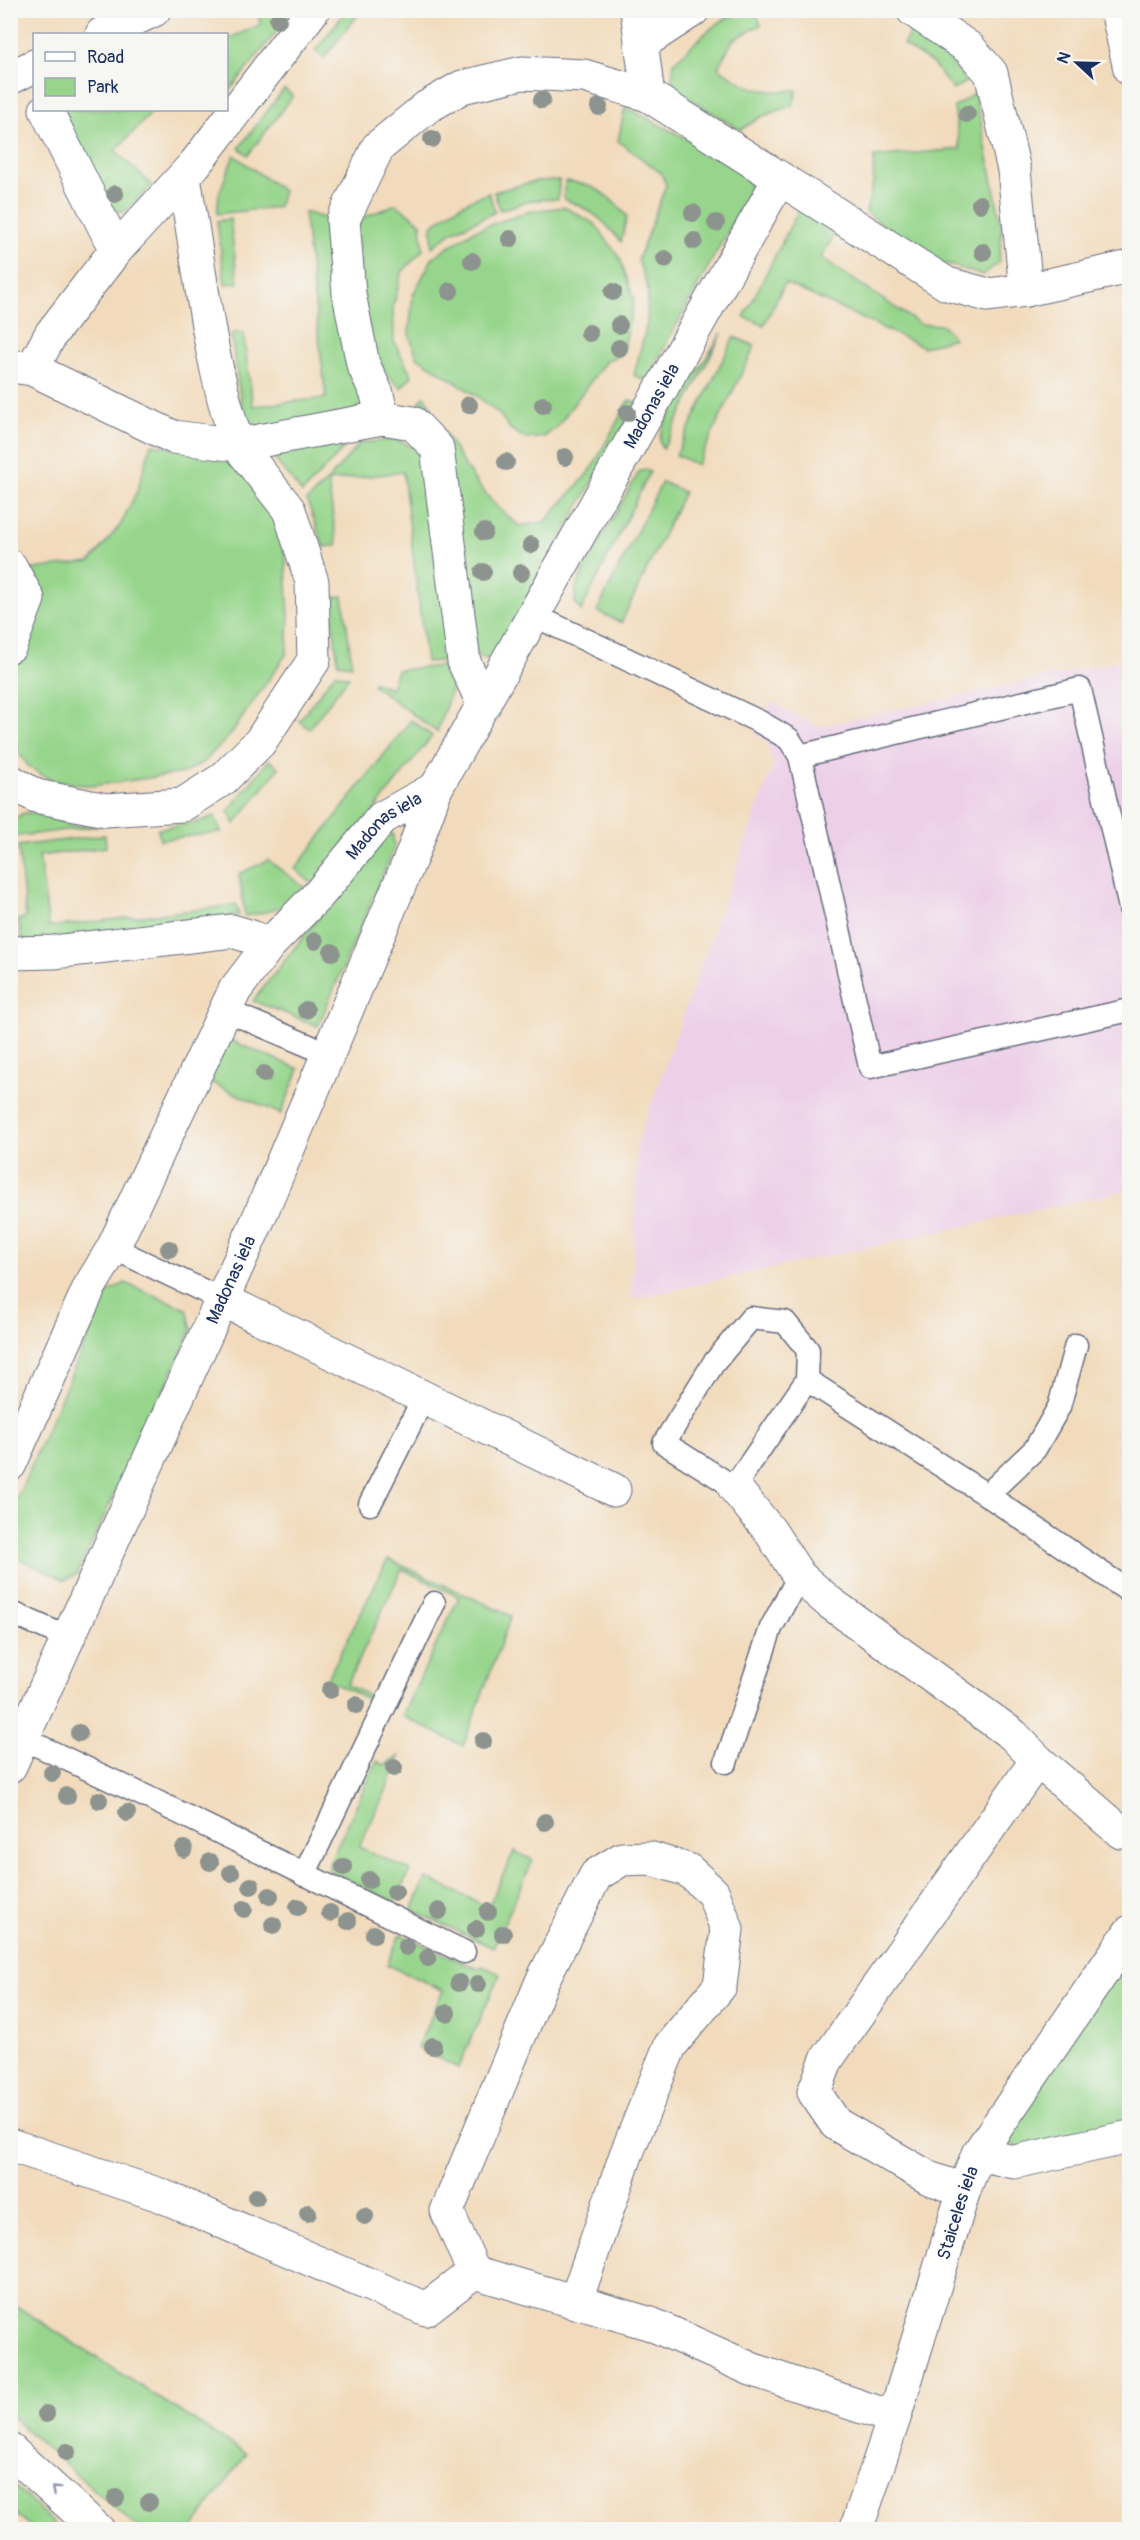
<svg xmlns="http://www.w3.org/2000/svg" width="1140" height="2540" viewBox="0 0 1140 2540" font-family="Pangolin,sans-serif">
<rect width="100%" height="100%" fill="#f6f6f2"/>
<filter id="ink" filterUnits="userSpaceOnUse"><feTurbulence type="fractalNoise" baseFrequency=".0167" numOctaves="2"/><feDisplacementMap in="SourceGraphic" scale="12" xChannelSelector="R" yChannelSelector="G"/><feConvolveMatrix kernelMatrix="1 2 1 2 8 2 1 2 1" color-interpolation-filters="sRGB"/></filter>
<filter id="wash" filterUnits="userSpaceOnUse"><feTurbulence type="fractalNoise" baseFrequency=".008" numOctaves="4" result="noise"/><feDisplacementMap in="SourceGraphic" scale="24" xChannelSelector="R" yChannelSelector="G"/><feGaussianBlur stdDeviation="1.35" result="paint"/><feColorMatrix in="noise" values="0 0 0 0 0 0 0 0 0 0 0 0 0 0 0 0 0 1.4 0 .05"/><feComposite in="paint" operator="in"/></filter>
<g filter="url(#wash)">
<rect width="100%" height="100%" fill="#f2dbbc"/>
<path fill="#edd0e8" d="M1129 659V1190L632 1299 637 1144 773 765 766 740 755 735 771 702 818 727Z"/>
<path fill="#96d58b" stroke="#588274" stroke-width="1.5" d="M255 11H293L227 94 226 40 261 24Z
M346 11H361L324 58 315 51Z
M755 11 761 25 733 40 718 67C748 89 759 94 797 90L793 105 761 117 740 130 671 87 674 62C697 42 722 10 755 11Z
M911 31 945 54 967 81 953 90 932 63 903 45Z
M284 89 293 96 248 155 239 148Z
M975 93 1002 227 999 263 982 275 929 259 866 212 873 183 874 157 960 149 954 107Z
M625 107 742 167 751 179 747 196 646 381 634 375 647 324 648 288 638 260 666 185 661 173 618 141Z
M62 110H154L115 151 152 185 125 212 110 209Z
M234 155 283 191 278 207 217 214 219 194Z
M559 180 558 199 532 200 500 210 494 192 536 181Z
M565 181C595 183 607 194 627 216L621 242C603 219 592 210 564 199Z
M489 193 495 212 452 232 432 247V226C449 211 466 200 489 193Z
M396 204 421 223 423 250 402 272 393 307 394 342 412 376 401 388 383 371 369 341 355 221Z
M801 205 837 230 821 258 920 324 943 325 954 338 924 347 785 283 764 325 744 317Z
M564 207 595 224 620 258 634 300 623 353 606 361 556 428 544 437 526 439 510 429 500 415 477 396 417 357 409 334 413 295 433 257 473 231 530 211Z
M304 212 334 221 375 406 253 431 242 410 231 334 243 332 253 406 326 398Z
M230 219 238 283 225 284 217 221Z
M722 333 663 449C656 440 662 432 665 423Z
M734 337 755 346 697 465 676 455Z
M425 396C450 443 476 494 520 526L545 522 591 470 629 400 637 403 494 657 486 659 476 655 439 434 419 402Z
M395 439 417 449 427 461 453 660 426 662 403 472 328 481 337 545 324 547 307 501 328 480 360 443Z
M151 444 195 451 241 463 284 526 289 619 287 653 231 734 204 762 184 773 91 786 51 780 29 767 18 752 11 730V680L38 583 32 569 90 562 121 524 138 489Z
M347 445 302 493 274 458 291 451Z
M645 469 650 472 581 611 575 602 576 589 584 569 639 472Z
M662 482 684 492 621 623 597 611Z
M343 596 352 665 338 663 330 598Z
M454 665 452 687 437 732 373 685 374 682 391 688 397 670Z
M335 673 349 677 309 729 299 721Z
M411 720 432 736 315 886 295 869Z
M269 760 279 768 235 824 228 811Z
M24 813H33L72 825 99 826 11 837C10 825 13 818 24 813Z
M214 816 222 832 160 840 158 829 202 821Z
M393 834 394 849 318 1026 253 1001 382 837Z
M105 835 106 847 39 856 49 927 236 905 239 915 47 946 23 943 18 920 26 917 18 846Z
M268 860 309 891C288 905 270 913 245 916L239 874Z
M230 1040 299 1069 281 1114 207 1081Z
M125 1283 187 1309 192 1330 77 1574 65 1580 11 1555V1512L107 1293Z
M388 1559 511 1616 463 1746 402 1716 459 1597 402 1569 347 1685 378 1700 377 1704 327 1680Z
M399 1756 386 1791 359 1847 410 1870 395 1902 329 1871V1864L377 1761 384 1765Z
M514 1851 533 1860 493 1948 412 1910 426 1878 488 1907Z
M400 1934 477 1969 483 1966 500 1974 458 2068 417 2048 443 1990 387 1965Z
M1129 1954V2126L1020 2149 1011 2143 1008 2132Z
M10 2302 246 2454 192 2529H139L11 2417Z
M11 2483 60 2529H35L11 2511Z"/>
</g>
<g filter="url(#ink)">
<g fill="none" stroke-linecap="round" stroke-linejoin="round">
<g stroke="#666b7f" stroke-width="25">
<path id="lane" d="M535 616 760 722 789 739 800 756 870 1067 1130 1010
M800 756 1080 689 1130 908
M225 1010 328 1054
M113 1248 223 1300
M807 1380 808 1350 785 1322 751 1318 713 1364 664 1443 734 1487 807 1380 987 1495 1130 1592
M987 1495 1035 1449 1059 1407 1076 1345
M370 1504 424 1397
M10 1612 68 1638
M24 1739 145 1796 464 1952
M726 1762 771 1628 799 1576
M304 1875 434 1603"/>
</g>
<g stroke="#666b7f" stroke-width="35">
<g id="street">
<path d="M637 10 648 95 947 284 988 295 1026 290 1130 267"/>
<path d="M913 10 969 48 991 73 1014 170 1026 290"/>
<path d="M1117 10 1130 69"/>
<path d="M102 34 154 10"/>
<path d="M641 44 693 10"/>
<path d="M10 78 34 66"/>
<path d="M116 250 195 164 313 10"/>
<path d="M11 366 32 369 51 334 116 250 46 110"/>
<path d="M32 369 173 437 238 445C208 360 200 266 184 178"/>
<path d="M382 418 377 394 363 364 349 294 343 220 378 147 427 107 462 87 522 73 584 76 648 95"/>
<path d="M10 566 28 599 10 646"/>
<path d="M10 781 36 796 106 810 182 805 223 779 260 742 314 660 312 582 289 510 238 445 382 418 413 423 437 448 464 662 484 705"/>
<path d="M10 953 54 952 232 931 252 937 269 945"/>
<path d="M223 1300 614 1490"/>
<path id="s1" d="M10 1464 90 1286 113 1248 235 990 269 945 320 893 382 818 436 788 780 178"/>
<path d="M734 1487 770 1531 799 1576 829 1602 1013 1735 1037 1760 1121 1832"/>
<path id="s2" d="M10 1766 258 1220 412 855 436 788"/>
<path d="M10 2145 160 2195 426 2309 474 2272 651 2324 751 2369 894 2418"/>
<path d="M978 2154 1014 2162 1130 2137"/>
<path d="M964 2190 929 2178 836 2124 814 2092 827 2059 1037 1760"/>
<path d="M474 2272 447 2211 543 1979 596 1875 622 1859 649 1858 688 1870 713 1893 727 1929 720 1986 670 2046 626 2155 575 2303"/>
<path d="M10 2450 98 2530"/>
<path id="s3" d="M856 2530 894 2418 964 2190 978 2154 1130 1932"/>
</g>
</g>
<use href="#lane" stroke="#fff" stroke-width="22"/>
<use href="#street" stroke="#fff" stroke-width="33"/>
</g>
<g fill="#8d938e">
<circle cx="278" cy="20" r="9"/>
<circle cx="542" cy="100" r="9"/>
<circle cx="599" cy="107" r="9"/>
<circle cx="967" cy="114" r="9"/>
<circle cx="432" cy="139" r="9"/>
<circle cx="115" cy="194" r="9"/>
<circle cx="980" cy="204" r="9"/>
<circle cx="693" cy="213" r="9"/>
<circle cx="716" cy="223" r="9"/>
<circle cx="510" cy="239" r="9"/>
<circle cx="694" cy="241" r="9"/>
<circle cx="983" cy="252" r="9"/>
<circle cx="665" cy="259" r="9"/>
<circle cx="472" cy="261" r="9"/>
<circle cx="450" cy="291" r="9"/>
<circle cx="613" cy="292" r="9"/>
<circle cx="619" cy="325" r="9"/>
<circle cx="589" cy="333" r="9"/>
<circle cx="619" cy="348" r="9"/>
<circle cx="469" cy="405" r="9"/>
<circle cx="543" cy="405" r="9"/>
<circle cx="627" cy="413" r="9"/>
<circle cx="565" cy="457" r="9"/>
<circle cx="506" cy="462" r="9"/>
<circle cx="484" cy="532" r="9"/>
<circle cx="531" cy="545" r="9"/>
<circle cx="483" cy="572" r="9"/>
<circle cx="521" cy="573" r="9"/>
<circle cx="315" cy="941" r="9"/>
<circle cx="332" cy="952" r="9"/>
<circle cx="306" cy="1010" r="9"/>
<circle cx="264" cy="1074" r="9"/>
<circle cx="169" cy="1249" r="9"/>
<circle cx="330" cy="1690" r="9"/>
<circle cx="356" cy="1705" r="9"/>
<circle cx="79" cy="1733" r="9"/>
<circle cx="483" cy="1741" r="9"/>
<circle cx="394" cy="1768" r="9"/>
<circle cx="52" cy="1773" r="9"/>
<circle cx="67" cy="1796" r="9"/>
<circle cx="99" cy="1800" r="9"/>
<circle cx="127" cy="1813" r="9"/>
<circle cx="545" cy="1822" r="9"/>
<circle cx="184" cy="1849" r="9"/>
<circle cx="210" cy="1862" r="9"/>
<circle cx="344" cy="1867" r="9"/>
<circle cx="231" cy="1873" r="9"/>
<circle cx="369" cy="1880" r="9"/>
<circle cx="251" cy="1886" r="9"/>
<circle cx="395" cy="1892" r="9"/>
<circle cx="270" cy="1896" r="9"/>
<circle cx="298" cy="1907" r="9"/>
<circle cx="244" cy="1909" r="9"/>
<circle cx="439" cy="1911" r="9"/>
<circle cx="488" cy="1912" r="9"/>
<circle cx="330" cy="1913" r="9"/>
<circle cx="348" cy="1921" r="9"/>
<circle cx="273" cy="1925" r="9"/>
<circle cx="476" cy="1929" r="9"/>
<circle cx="374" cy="1934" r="9"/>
<circle cx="503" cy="1934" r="9"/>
<circle cx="406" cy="1947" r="9"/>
<circle cx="428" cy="1958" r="9"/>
<circle cx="459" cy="1983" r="9"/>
<circle cx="478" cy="1984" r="9"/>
<circle cx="447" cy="2013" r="9"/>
<circle cx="433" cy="2046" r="9"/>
<circle cx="256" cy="2197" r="9"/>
<circle cx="308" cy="2213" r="9"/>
<circle cx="365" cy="2216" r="9"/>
<circle cx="46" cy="2414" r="9"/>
<circle cx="67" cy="2452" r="9"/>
<circle cx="116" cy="2498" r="9"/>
<circle cx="149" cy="2502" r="9"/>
</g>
<defs><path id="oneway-chevron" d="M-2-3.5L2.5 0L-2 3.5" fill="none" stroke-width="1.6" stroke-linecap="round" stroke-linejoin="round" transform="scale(1.5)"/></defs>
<use stroke="#8d97ae" href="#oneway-chevron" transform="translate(55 2490) rotate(-138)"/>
</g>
<g text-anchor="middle" stroke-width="5" stroke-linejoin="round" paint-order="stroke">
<g font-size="18" fill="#1b2f5e" stroke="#f6f6f2">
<text dy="6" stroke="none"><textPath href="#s1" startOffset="1252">Madonas iela</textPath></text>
<text dy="6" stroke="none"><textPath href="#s1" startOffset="748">Madonas iela</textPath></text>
<text dy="6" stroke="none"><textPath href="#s2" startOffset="534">Madonas iela</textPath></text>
<text dy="6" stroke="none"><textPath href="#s3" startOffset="333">Staiceles iela</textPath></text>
</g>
</g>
<rect width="1140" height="2540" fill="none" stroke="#f6f6f2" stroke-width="36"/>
<rect x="33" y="33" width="195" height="78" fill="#f6f6f2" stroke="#9ea6b7" stroke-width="1.5"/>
<rect x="45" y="52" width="30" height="9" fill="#ffffff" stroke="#9ea6b7" stroke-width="1.5"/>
<text x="87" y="63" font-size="18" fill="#1b2f5e">Road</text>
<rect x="45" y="78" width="30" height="18" fill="#96d58b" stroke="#9ea6b7" stroke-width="1.5"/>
<text x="87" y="93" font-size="18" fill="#1b2f5e">Park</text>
<g transform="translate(1077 63) rotate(292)" stroke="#f6f6f2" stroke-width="4.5" paint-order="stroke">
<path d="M0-4.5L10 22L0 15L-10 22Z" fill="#1b2f5e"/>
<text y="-9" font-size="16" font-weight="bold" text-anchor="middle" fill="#1b2f5e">N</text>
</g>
</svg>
